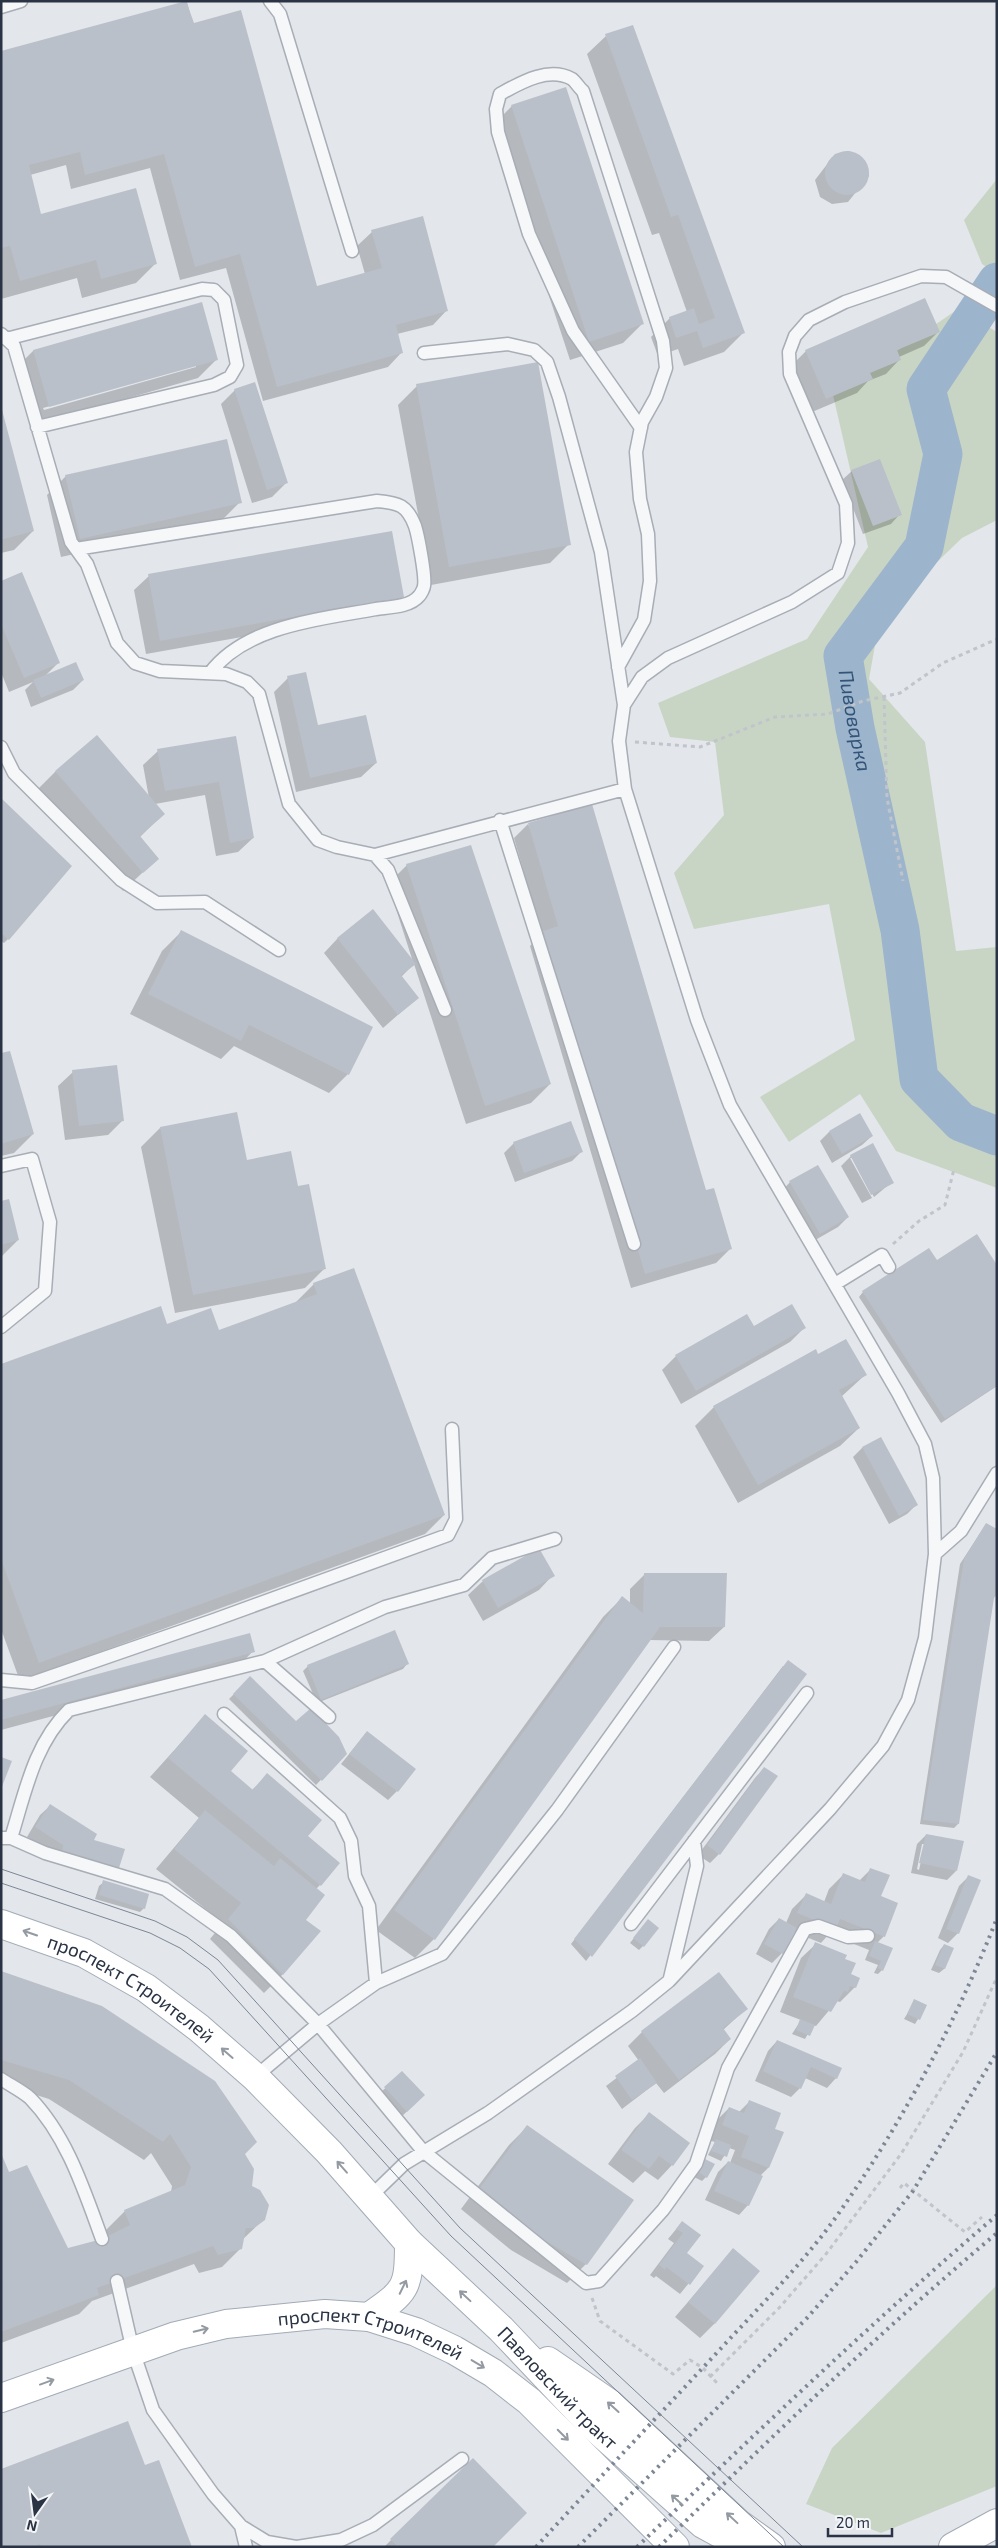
<svg xmlns="http://www.w3.org/2000/svg" width="998" height="2548" viewBox="0 0 998 2548" font-family="'Exo 2',sans-serif">
<rect width="100%" height="100%" fill="#e3e6eb"/>
<path fill="#c9d5c4" d="M997 179V274L982 264 964 220Z
M958 309 997 332V520L962 538 880 617 869 679 925 742 956 951 997 947V1188L896 1151 860 1094 789 1142 760 1097 855 1040 829 904 694 929 674 873 724 815 715 742 670 737 658 703 807 639 868 547 833 395Z
M997 2285V2486L881 2533 806 2504 832 2448Z"/>
<path fill="#0003" fill-rule="evenodd" d="M187 2 193 24 316 287 365 274 357 246 372 232 447 310 433 325 397 334 402 352 388 367 263 401 226 268 180 280 150 168 71 189 66 165 30 175 40 215 155 264 136 283 82 298 77 278 1 299V53Z
M606 36 743 333 724 352 684 366 678 349 658 356 651 337 670 318 687 312 659 233 652 235 587 54Z
M512 106 642 324 623 343 570 360 493 125Z
M849 151 865 161 869 176 848 202 832 204 820 197 815 180 835 154Z
M938 332 924 346 899 357 900 359 886 374 868 381 857 393 812 412 792 365 806 351Z
M33 351 217 359 198 378 31 426 14 370ZM196 365V367L44 410 43 408Z
M417 386 569 544 550 563 431 585 398 405Z
M235 390 286 483 272 497 252 503 221 404Z
M1 408 33 531 14 550 1 553Z
M852 471 900 514 891 524 863 534 842 480Z
M66 476 240 502 221 521 61 557 47 495Z
M149 576 403 597 388 611 146 654 134 590Z
M1 582 58 663 45 676 83 680 73 690 31 707 25 690 33 682 9 692 1 672Z
M288 678 317 727 376 763 361 777 296 792 274 692Z
M235 737 253 838 238 852 216 856 205 795 155 804 163 814 140 837 158 858 123 891 37 790 56 771 149 798 143 765 158 751Z
M1 800 8 939 4 943 1 941Z
M528 824 705 1192 730 1249 716 1263 631 1288 530 946 542 934 514 838Z
M407 865 550 1084 531 1103 466 1124 414 964 401 977 417 998 383 1028 324 953 338 938 413 962 388 884Z
M181 932 371 1028 348 1074 329 1093 234 1046 221 1059 130 1014 162 951Z
M1 1055 33 1134 14 1153 1 1156Z
M73 1072 123 1120 108 1135 65 1140 58 1086Z
M160 1128 297 1187 324 1269 305 1288 175 1313 141 1147Z
M829 1132 872 1136 862 1145 832 1163 820 1141Z
M514 1143 581 1152 572 1161 515 1182 504 1153Z
M851 1156 892 1182 874 1197 853 1158H850L872 1198 862 1203 841 1166Z
M790 1182 848 1217 838 1227 810 1243 781 1192Z
M1 1202 18 1240 1 1257Z
M937 1262 997 1267V1386L941 1423 859 1297 863 1292Z
M314 1284 444 1515 425 1534 20 1681 1 1629V1365L166 1325 219 1331 295 1303Z
M754 1328H804L790 1342 681 1404 662 1370 676 1356Z
M818 1356 865 1375 841 1397 859 1428 840 1446 738 1503 695 1426 714 1407Z
M880 1439 916 1505 907 1514 889 1524 853 1457 862 1448Z
M986 1524 993 1598 958 1824 954 1828 920 1824 960 1564Z
M645 1574 724 1627 709 1641 648 1640 434 1939 415 1958 376 1930 603 1617 622 1598 630 1604V1589Z
M553 1575 539 1590 483 1621 468 1595 483 1581Z
M253 1651 239 1666 1 1730V1701Z
M407 1664 403 1669 317 1703 303 1671 308 1666Z
M783 1666 805 1674 586 1961 571 1944Z
M250 1678 296 1723 345 1754 316 1785 229 1699Z
M205 1716 229 1771 252 1790 267 1775 306 1836 320 1885 316 1889 283 1974 264 1993 210 1939 223 1923 156 1869 199 1818 150 1777Z
M367 1732 397 1791 388 1800 341 1764Z
M764 1768 719 1854 710 1863 698 1855 755 1778Z
M50 1806 92 1840 118 1867 109 1876 55 1854 27 1837 40 1815Z
M926 1835 956 1871 947 1880 911 1873 917 1844ZM922 1844H925L919 1870 917 1869Z
M871 1869 880 1897 884 1936 877 1943 891 1948 882 1970 878 1974 874 1973 878 1965 865 1960 869 1950 829 1934 821 1943 794 1932 782 1953 772 1963 756 1954 769 1929 779 1919 786 1923 792 1909 806 1895 824 1902 829 1889 843 1875 859 1881Z
M969 1876 958 1933 948 1943 938 1938 959 1886Z
M104 1882 144 1908 140 1912 95 1899 99 1886Z
M644 1925 643 1946 639 1950 630 1943Z
M816 1944 843 1959 855 1987 840 2002 837 2001 816 2026 813 2025 805 2039 792 2034 801 2020 780 2012 801 1958Z
M944 1945 952 1949 944 1969 939 1973 931 1970 940 1950Z
M1 1973 243 2154 250 2187 264 2219 242 2240 241 2248 222 2267 199 2273 194 2264 92 2301 79 2314 1 2343V2156L9 2173 68 2250 108 2237 106 2230 125 2211 171 2192 172 2186 151 2153 144 2160 49 2099 1 2084Z
M915 2001 926 2006 915 2024 904 2019Z
M746 2009 723 2030 730 2039 715 2054 664 2093 656 2083 622 2109 606 2086 639 2061 628 2046 642 2032Z
M777 2041 836 2078 827 2088 805 2078 800 2088 791 2097 755 2081 768 2051Z
M402 2072 424 2095 397 2121 375 2098Z
M749 2102 773 2129 768 2168 760 2176 748 2205 739 2215 705 2200 718 2172 728 2162 730 2163 735 2150 729 2148 721 2161 708 2155 715 2142 708 2140 715 2122 729 2108 739 2112Z
M649 2114 672 2165 658 2180 645 2171 633 2183 608 2164 635 2128Z
M528 2126 586 2264 567 2283 511 2250 461 2209 509 2145Z
M705 2160 706 2177 702 2181 694 2177Z
M682 2222 685 2254 702 2267 680 2294 656 2276 654 2278 650 2275 674 2243 668 2239Z
M733 2250 715 2323 700 2338 675 2317Z
M473 2459 491 2547H384Z
M144 2467 191 2547H1V2470Z"/>
<g fill="none" stroke-linecap="round" stroke-linejoin="round">
<path stroke="#9db5cc" stroke-width="39" id="s1" d="M997 282 926 389 943 454 924 547 843 656 855 728 900 930 919 1079 961 1122 997 1136"/>
</g>
<path fill="#bac0c9" d="M186 1 194 23 241 10 317 286 382 268 371 230 423 216 448 311 396 325 403 353 277 387 240 254 195 267 164 154 85 175 80 152 29 165 41 214 136 188 157 264 101 279 96 260 20 281 10 246 1 248V51Z
M633 25 745 333 703 348 697 331 676 338 669 317 694 308 699 324 715 318 678 215 671 217 605 34Z
M566 87 644 324 589 342 511 105Z
M825 173a22 22 0 1 1 44 0a22 22 0 1 1-44 0Z
M925 298 940 332 897 350 901 360 870 373 873 379 826 399 805 350Z
M202 302 218 360 49 407 33 350Z
M538 362 571 545 449 567 416 384Z
M255 382 288 483 267 490 234 389Z
M1 406 34 531 1 540Z
M227 439 242 503 80 539 65 475Z
M880 459 902 515 873 526 851 470Z
M392 531 404 597 160 641 148 574Z
M22 572 60 663 24 678 1 624V581Z
M76 662 84 680 41 698 33 680Z
M306 672 318 725 366 715 377 763 310 778 287 676Z
M97 735 165 814 140 836 159 859 143 873 55 771Z
M236 736 254 838 230 843 219 782 165 791 157 749Z
M1 798 72 866 9 940 1 933Z
M592 804 706 1190 714 1188 732 1249 645 1274 543 931 558 926 528 823Z
M471 845 551 1084 485 1106 406 864Z
M373 909 416 964 401 975 419 998 398 1015 337 938Z
M181 930 373 1027 349 1075 249 1025 241 1041 148 994Z
M10 1051 34 1134 1 1144V1053Z
M117 1065 124 1121 79 1126 72 1070Z
M237 1112 247 1160 291 1151 298 1186 309 1184 326 1269 193 1295 160 1127Z
M860 1113 873 1136 842 1154 829 1131Z
M571 1121 583 1152 524 1173 513 1142Z
M873 1143 894 1183 871 1195 850 1155Z
M818 1165 849 1217 820 1234 789 1181Z
M9 1199 19 1240 1 1245V1201Z
M977 1234 997 1265V1386L945 1419 862 1291 929 1248 937 1260Z
M354 1268 445 1515 39 1663 1 1559V1364L161 1306 167 1324 211 1308 219 1330 317 1294 313 1283Z
M792 1304 806 1328 696 1391 675 1355 747 1314 754 1326Z
M846 1339 867 1375 839 1390 860 1428 758 1485 713 1406 816 1349 818 1354Z
M881 1437 918 1505 899 1516 862 1447Z
M986 1523 997 1529V1594L994 1598 959 1824 923 1820 964 1559Z
M539 1548 555 1576 498 1608 482 1580Z
M644 1573H727L725 1627H660L435 1940 394 1910 622 1596 643 1613Z
M395 1630 409 1664 321 1700 307 1665Z
M250 1633 255 1652 1 1720V1700Z
M788 1660 807 1674 592 1957 574 1939Z
M250 1676 296 1721 311 1708 339 1737 347 1754 322 1781 233 1694Z
M205 1714 248 1751 231 1771 253 1790 267 1773 322 1820 308 1836 340 1863 321 1886 168 1758Z
M367 1731 416 1769 398 1792 349 1754Z
M1 1757 12 1761 1 1789Z
M764 1767 778 1776 720 1855 707 1845Z
M50 1804 97 1834 94 1840 125 1849 119 1868 62 1851 63 1845 35 1827Z
M205 1810 274 1866 280 1858 325 1895 306 1920 321 1931 283 1975 228 1919 241 1903 174 1849Z
M926 1834 964 1841 957 1871 919 1863Z
M870 1868 890 1875 881 1896 898 1903 885 1937 840 1919 836 1929 797 1913 806 1893 831 1904 843 1873 865 1882Z
M968 1875 981 1880 959 1934 946 1929Z
M103 1880 149 1894 145 1909 99 1895Z
M779 1918 797 1928 783 1954 764 1944Z
M648 1919 659 1928 644 1947 633 1938Z
M875 1941 893 1948 883 1971 878 1968 881 1961 869 1956Z
M815 1942 847 1955 845 1959 856 1963 851 1974 860 1978 856 1988 850 1986 848 1992 844 1991 831 2012 793 1997Z
M944 1944 954 1948 945 1969 935 1965Z
M1 1971 102 2006 215 2081 257 2142 245 2154 254 2169 252 2186 260 2190 269 2205 265 2220 254 2228H246L242 2249 218 2255 213 2246 97 2288 99 2295 1 2332V2153L9 2172 27 2165 68 2248 102 2239 130 2225 124 2210 185 2185 191 2167 170 2134 163 2142 69 2080 1 2060Z
M719 1972 748 2009 723 2028 731 2039 679 2080 641 2031Z
M914 1999 927 2005 920 2020 907 2014Z
M800 2019 815 2025 810 2036 796 2030Z
M777 2040 842 2068 837 2079 811 2067 801 2089 763 2071Z
M640 2058 657 2083 632 2100 615 2076Z
M402 2071 425 2095 407 2112 384 2087Z
M749 2100 781 2113 775 2129 784 2132 769 2168 741 2157 749 2136 722 2125 729 2107 744 2113Z
M649 2112 690 2143 673 2166 659 2156 649 2169 621 2150Z
M527 2125 634 2200 587 2265 530 2232 479 2189Z
M716 2139 731 2145 727 2157 711 2151Z
M705 2159 715 2164 707 2178 698 2172Z
M728 2161 763 2176 749 2206 714 2191Z
M682 2221 701 2235 687 2253 704 2266 690 2285 666 2267 665 2270 659 2265 683 2233 676 2229Z
M733 2248 760 2271 715 2324 688 2302Z
M128 2421 145 2465 159 2460 192 2547H41L40 2544 33 2547H3L1 2541V2469Z
M473 2458 527 2513 493 2547H398L390 2539Z"/>
<g fill="none" stroke-linecap="round" stroke-linejoin="round">
<g stroke="#a8adb6" stroke-width="15">
<path id="service" d="M270 1 280 14 352 251
M1 7 21 1
M1 334 14 346 71 542 87 564 117 643 135 663 160 671 226 674 247 682 259 694 289 804 318 840 337 847 375 855 625 789
M6 339 202 289 214 290 224 300 237 365 230 377 214 385 37 427
M424 353 508 344 534 350 547 362 559 397 601 552 624 705
M76 549 377 501C399 503 407 505 415 526 418 535 426 577 424 586 424 588 421 594 419 596 410 607 390 607 376 609 322 619 246 625 210 673
M618 667 644 620 650 581 648 534 640 499 636 452 642 422 656 397 666 368 663 341 583 91C579 88 576 82 572 79 548 66 520 83 500 94L496 109 498 132 529 234 573 331 641 428
M1 747 14 773 121 880 157 903 205 902 279 950
M500 820 634 1244
M375 855 388 870 445 1010
M1 1166 32 1159 50 1222 45 1291 1 1327
M835 1284 882 1255 889 1267
M935 1554 961 1531 997 1473
M265 1661 385 1607 464 1585 492 1558 555 1539
M1 1680 32 1683 214 1620 448 1535 456 1519 452 1429
M224 1714 340 1818 351 1841 355 1876 369 1906 376 1983
M1 1838H11L45 1853 165 1889 231 1936 318 2024 423 2151 586 2283 599 2281 663 2210 696 2164 728 2068 805 1929 818 1926 848 1937 868 1936
M11 1838C25 1793 34 1744 69 1710L265 1661 329 1717
M631 1924 807 1693
M670 1978 697 1866 694 1841
M255 2077 318 2024 376 1983 442 1954 557 1810 674 1647
M1 2079C10 2085 22 2091 30 2098 67 2136 84 2190 102 2239
M369 2198 404 2164 488 2113 632 2011 669 1981 830 1809 883 1746 908 1700 925 1638 935 1554 933 1478 925 1444 898 1393 730 1105 697 1020 625 789 619 741 624 705 642 677 668 658 792 602 838 573 848 543 846 504 790 374 789 352 795 336 809 320 845 302 921 276 946 277 997 306
M117 2281 133 2351 153 2410 213 2494 241 2526 267 2542 296 2547
M241 2526 246 2547
M297 2547 341 2540 373 2525 462 2459"/>
</g>
<g stroke="#a2abb7" stroke-width="30">
<g id="primary">
<path id="s2" d="M1 1924 84 1953 146 1988 199 2028 255 2077 329 2152 409 2243 501 2329 592 2425 703 2524 745 2547"/>
<path d="M369 2317C406 2291 409 2289 409 2243"/>
<path d="M548 2361 609 2403 739 2524 771 2547"/>
<path id="s3" d="M1 2398 176 2336 226 2324 325 2314 369 2317 416 2332 454 2350 493 2373 529 2401 675 2547"/>
<path d="M953 2547 997 2523"/>
</g>
</g>
<path stroke="#c1c4ca" stroke-width="3" stroke-dasharray="4 4" stroke-linecap="butt" d="M884 697 887 798 903 881
M635 742 700 747 775 717 828 714 863 701 900 693 943 663 997 639
M893 1244 919 1221 945 1205 954 1169
M900 2188 904 2183 965 2232 982 2217
M592 2298 600 2321 673 2374 690 2360 703 2368 718 2384
M710 2377 779 2308 826 2254 901 2154 963 2052 997 1977"/>
<use href="#service" stroke="#f6f7f9" stroke-width="12"/>
<use href="#primary" stroke="#fff" stroke-width="28"/>
<path stroke="#7c8695" stroke-width="1" d="M1 1869 155 1921 187 1937 218 1960 460 2228 803 2547
M1 1883 150 1933 180 1948 209 1969 451 2236 784 2547"/>
<path stroke="#7c8695" stroke-width="4" stroke-dasharray="2.5 5" stroke-linecap="butt" d="M536 2547C598 2479 662 2412 724 2345 764 2302 807 2259 841 2210 903 2121 957 2020 997 1918
M578 2547 807 2318 856 2262 913 2191 997 2052
M637 2547C755 2434 873 2321 997 2215
M659 2547C769 2440 879 2332 997 2233"/>
</g>
<defs><path id="oneway-shaft" d="M-6 0H5M1.5-3L5.5 0L1.5 3" fill="none" stroke-width="1.6" stroke-linecap="round" stroke-linejoin="round" transform="scale(1.25)"/></defs>
<g stroke="#949aa2">
<use href="#oneway-shaft" transform="translate(30 1933) rotate(-161)"/>
<use href="#oneway-shaft" transform="translate(227 2053) rotate(-139)"/>
<use href="#oneway-shaft" transform="translate(342 2167) rotate(-131)"/>
<use href="#oneway-shaft" transform="translate(403 2287) rotate(-64)"/>
<use href="#oneway-shaft" transform="translate(465 2296) rotate(-137)"/>
<use href="#oneway-shaft" transform="translate(201 2330) rotate(-13)"/>
<use href="#oneway-shaft" transform="translate(478 2364) rotate(31)"/>
<use href="#oneway-shaft" transform="translate(47 2382) rotate(-20)"/>
<use href="#oneway-shaft" transform="translate(613 2407) rotate(-138)"/>
<use href="#oneway-shaft" transform="translate(563 2435) rotate(45)"/>
<use href="#oneway-shaft" transform="translate(677 2500) rotate(-138)"/>
<use href="#oneway-shaft" transform="translate(732 2518) rotate(-137)"/>
</g>
<g text-anchor="middle" stroke-width="5" stroke-linejoin="round" paint-order="stroke">
<g font-size="19" fill="#2a3444" stroke="#f3f5f8">
<text dy="7" stroke="none"><textPath href="#s2" startOffset="146">проспект Строителей</textPath></text>
<text dy="7" stroke="none"><textPath href="#s3" startOffset="385">проспект Строителей</textPath></text>
<text dy="7" stroke="none"><textPath href="#s2" startOffset="734">Павловский тракт</textPath></text>
</g>
<g font-size="20" font-style="italic" fill="#335479" stroke="#f3f5f8">
<text dy="7" stroke="none"><textPath href="#s1" startOffset="492">Пивоварка</textPath></text>
</g>
</g>
<rect width="998" height="2548" fill="none" stroke="#2a3444" stroke-width="5"/>
<g transform="translate(35 2513) rotate(194)" stroke="#f3f5f8" stroke-width="4" paint-order="stroke">
<path d="M0-4L9 19L0 12L-9 19Z" fill="#2a3444"/>
<text y="-8" font-size="14" font-weight="bold" text-anchor="middle" fill="#2a3444">N</text>
</g>
<path d="M828 2528v8h64v-8" fill="none" stroke="#2a3444" stroke-width="2.5"/>
<text x="836" y="2528" font-size="15" fill="#2a3444" stroke="#f3f5f8" stroke-width="4" paint-order="stroke">20 m</text>
</svg>
